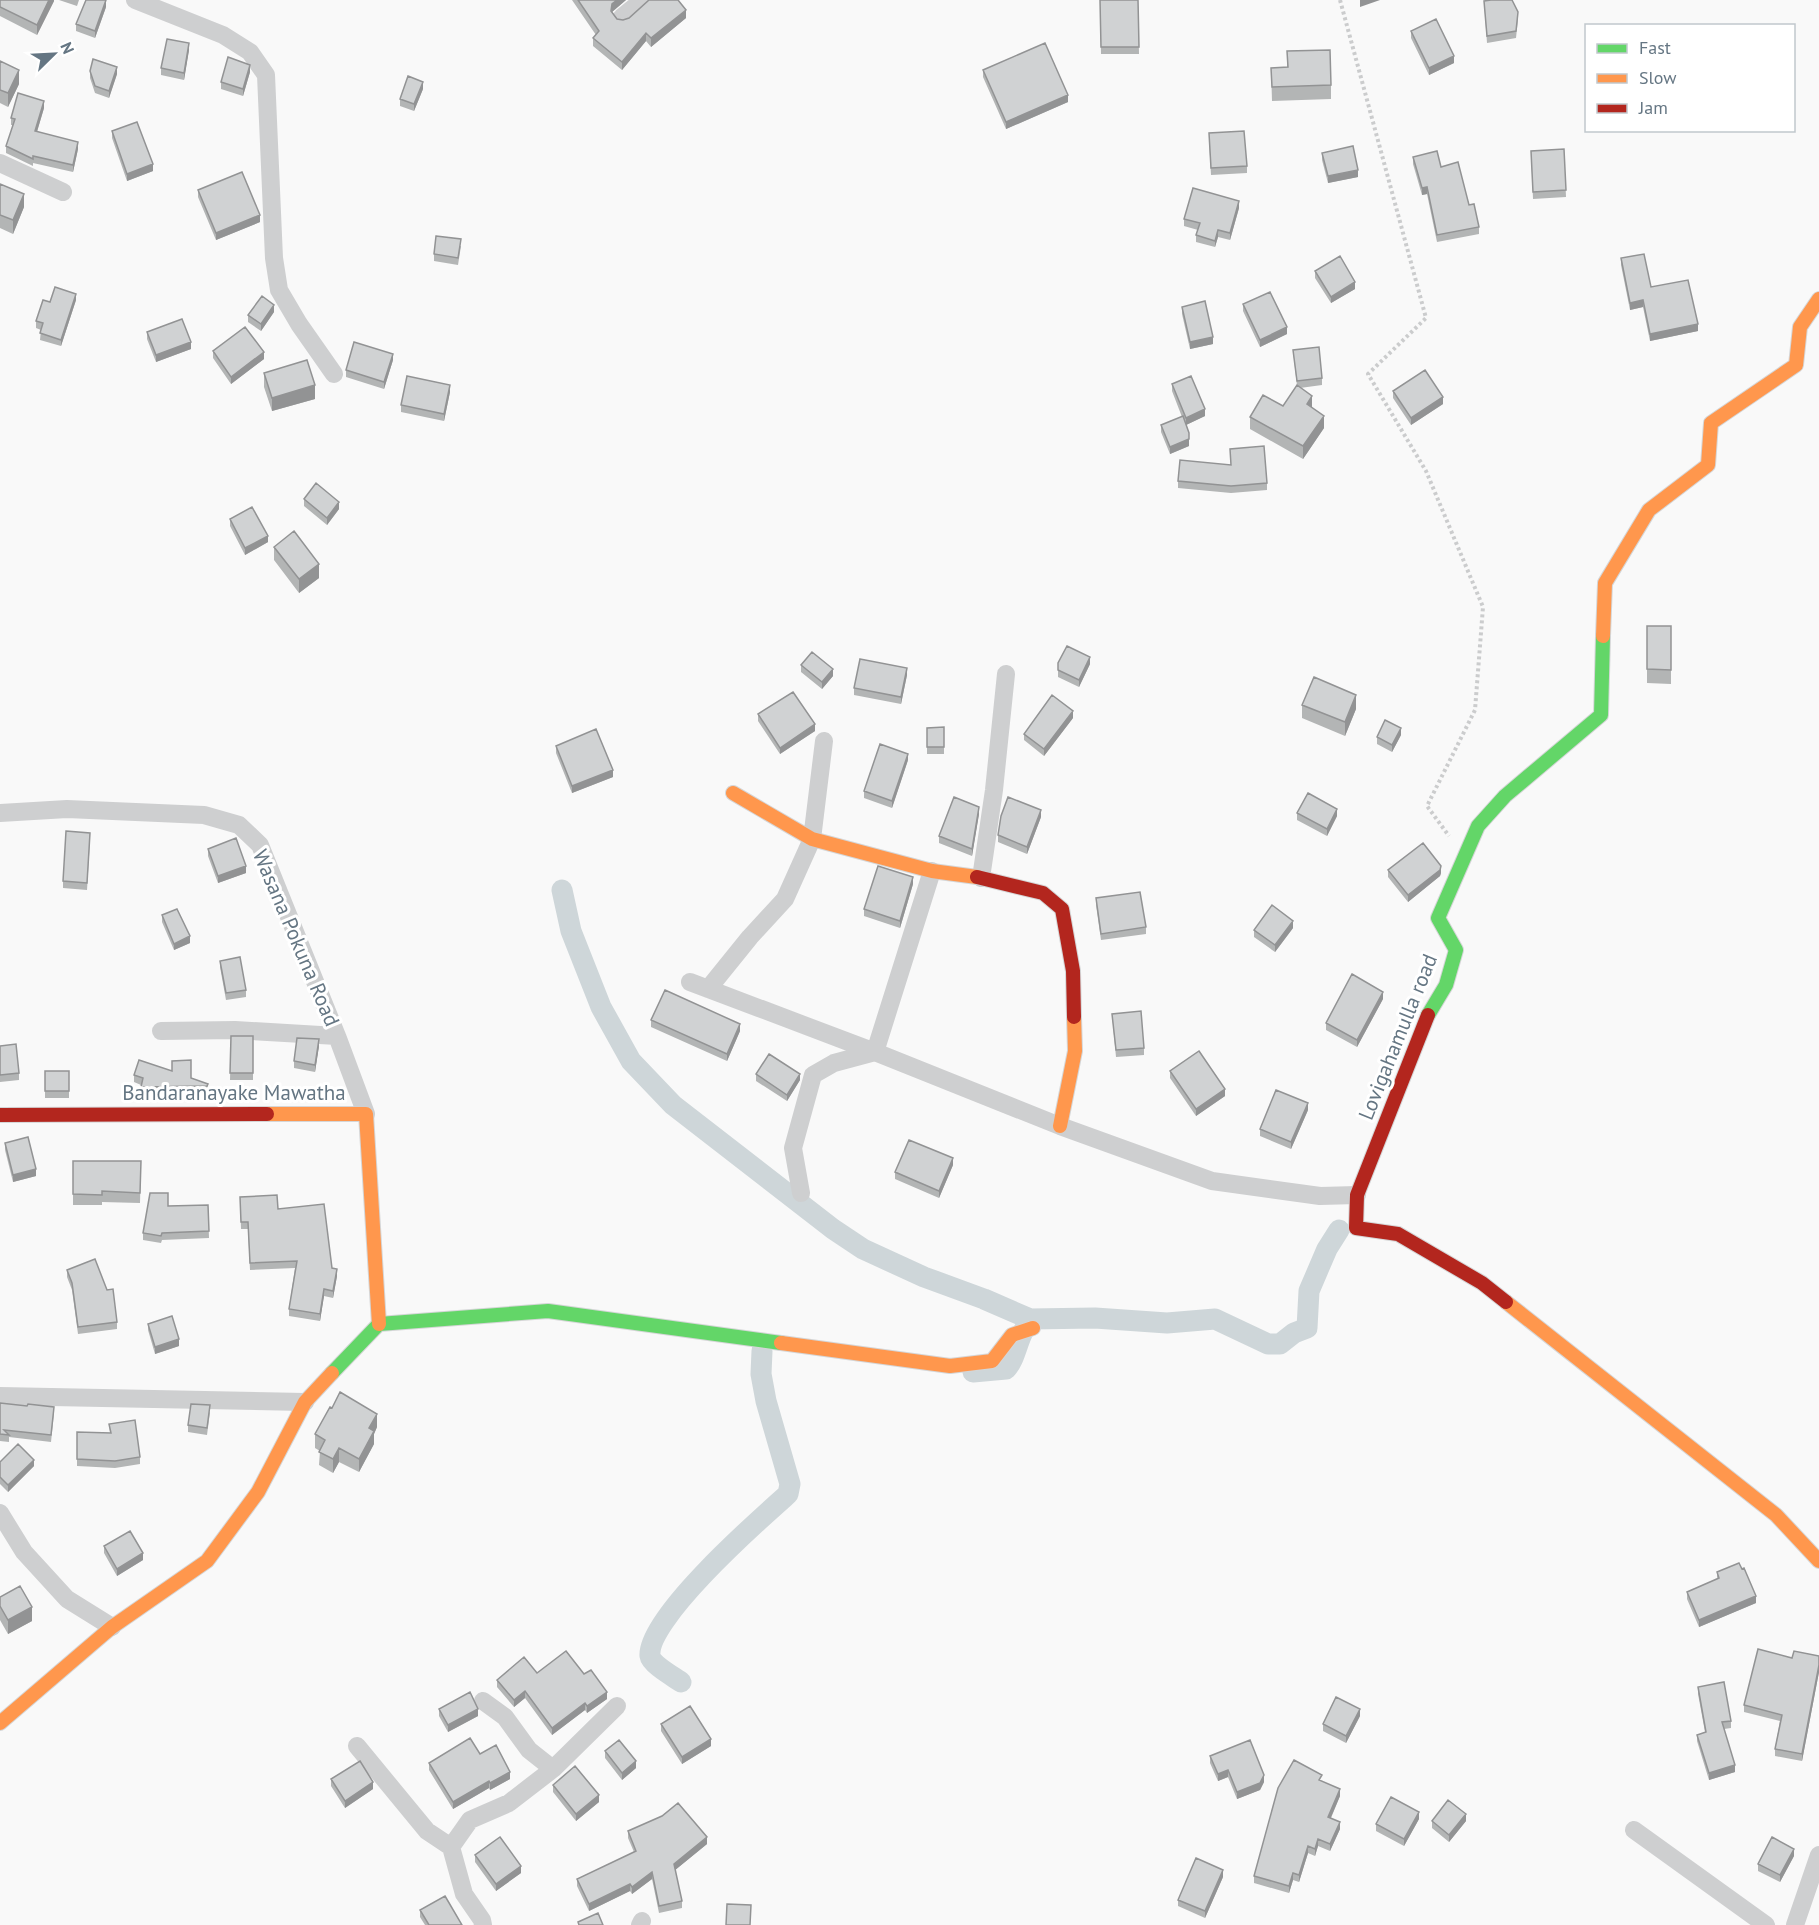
<svg xmlns="http://www.w3.org/2000/svg" width="1819" height="1925" viewBox="0 0 1819 1925" font-family="'PT Sans',sans-serif">
<rect width="100%" height="100%" fill="#f9f9f9"/>
<g fill="none" stroke-linecap="round" stroke-linejoin="round">
<path stroke="#ced6d9" stroke-width="21" d="M562 890 571 931 601 1007 631 1061 673 1105 833 1229 863 1249 924 1277 984 1299 1030 1319 1095 1318 1167 1323 1215 1319 1268 1344H1280L1294 1333 1307 1328 1309 1291 1327 1249 1339 1230
M973 1372 1006 1369C1015 1360 1017 1342 1024 1330
M681 1682C674 1677 651 1664 650 1656 646 1619 760 1519 788 1494L790 1484 766 1401 761 1374 762 1351"/>
<g stroke="#d5d6d7" stroke-width="16">
<path id="fast" d="M1428 1015 1446 985 1456 950 1438 918 1478 826 1505 796 1601 715 1603 636
M332 1373 379 1324 548 1311 781 1343"/>
</g>
<g stroke="#d5d6d7" stroke-width="16">
<path id="slow" d="M1603 636 1605 583 1649 510 1708 465 1711 423 1796 365 1800 327 1819 299
M733 793 812 839 932 871 977 877
M267 1114H366L379 1324
M1060 1126 1075 1051 1074 1017
M1506 1302 1776 1515 1819 1561
M781 1343 950 1366 992 1361 1012 1335 1033 1328
M0 1723 112 1627 207 1561 258 1492 305 1402 332 1373"/>
</g>
<g stroke="#d5d6d7" stroke-width="16">
<path id="jam" d="M977 877 1043 893 1062 909 1073 971 1074 1017
M1428 1015 1357 1195 1356 1228 1398 1234 1482 1283 1506 1302
M0 1115 267 1114"/>
</g>
<path stroke="#cbcccd" stroke-width="4" stroke-dasharray="3 3" stroke-linecap="butt" d="M1340 0 1426 318 1368 374 1426 471 1483 607 1475 710 1427 806 1449 836"/>
<path stroke="#cecfd0" stroke-width="18" d="M135 0 223 35 250 52 266 75 274 258 279 290 299 324 334 374
M622 17 643 0
M0 163 63 192
M0 813 67 809 204 815 239 825 260 845 337 1036 366 1114
M981 878 994 790 1006 674
M690 982 875 1052 1060 1126 1212 1181 1320 1196 1357 1195
M708 989 750 937 785 899 812 839 824 741
M161 1031 235 1030 337 1036
M801 1193 793 1148 813 1075 834 1063 875 1052 932 871
M0 1396 305 1402
M0 1513 24 1552 67 1599 112 1627
M483 1701 505 1717 529 1750 553 1769
M357 1746 427 1831 451 1847
M1634 1830 1766 1925
M483 1925 482 1920 464 1894 451 1847 470 1820 509 1803 553 1769 617 1706
M640 1925 642 1921
M1795 1925 1819 1855"/>
<use href="#fast" stroke="#63d668" stroke-width="14"/>
<use href="#slow" stroke="#ff974d" stroke-width="14"/>
<use href="#jam" stroke="#b3261e" stroke-width="14"/>
</g>
<path fill="#b3b5b5" d="M0 0H54V1L37 35 0 16Z
M59 0H79L77 6Z
M572 0H626L612 12 617 19 623 20 686 18 651 47 646 41 622 70 593 46V38L596 35Z
M1100 0H1138L1139 54H1101Z
M1484 1 1518 19 1516 38 1487 43Z
M106 7 95 38 76 31V24Z
M1411 31 1454 63 1429 75 1411 38Z
M189 50 184 80 161 75V68Z
M1287 51 1331 85V99L1272 101 1271 68 1287 67Z
M0 61 19 84 8 107 0 103Z
M983 70 1068 102 1006 129 983 77Z
M90 71 117 74 109 98 95 93 90 78Z
M250 72 243 96 221 89V82Z
M423 89 414 111 400 106V99Z
M44 108 37 132 78 149 73 172 33 163V166L6 153V146L13 125H11V118Z
M112 131 153 171 127 181 112 138Z
M1209 139 1247 166V173L1211 175Z
M1564 149 1566 197 1533 199 1531 151Z
M1322 153 1358 177 1328 183 1322 160Z
M1413 157 1441 167 1479 227V234L1437 242 1427 194 1422 195 1413 164Z
M0 184 24 207 13 234 0 228Z
M198 190 260 222 216 240 198 197Z
M1239 208 1230 240 1218 237 1215 247 1196 242V235L1198 230 1184 226V219Z
M461 246 458 265 434 261V254Z
M1621 258 1651 287 1698 331 1650 341 1643 307 1630 310 1621 265Z
M1315 271 1355 289 1331 303 1315 278Z
M76 300 61 346 40 340 41 330 36 328V321L50 302Z
M1243 304 1287 334 1260 347 1243 311Z
M1182 307 1213 344 1190 349 1182 314Z
M274 312 261 331 248 322V315Z
M147 332 191 349 156 362 147 339Z
M1293 350 1322 378V385L1300 388 1324 428 1303 459 1250 429V417L1283 406 1297 386Z
M213 351 264 359 231 384 213 358Z
M393 360 384 389 346 377V370Z
M264 373 315 399 272 411 264 387Z
M1172 384 1205 416 1186 425 1189 446 1170 454 1161 432V425L1182 417 1172 391Z
M1393 391 1443 404 1411 425 1393 398Z
M450 392 444 421 401 412V405Z
M1178 481 1267 483V490L1231 493 1178 488Z
M304 499 339 509 327 525 304 506Z
M230 519 268 542 245 555 230 526Z
M274 547 319 578 299 593 274 560Z
M1647 626H1671V684L1647 683Z
M1058 663 1090 664 1079 687 1058 677Z
M801 665 833 676 822 689 801 672Z
M907 675 901 704 854 695V688Z
M1302 705 1356 709 1345 736 1302 718Z
M758 714 815 731 780 754 758 721Z
M1073 718 1044 756 1024 740V734Z
M944 727V754H927V728Z
M1401 735 1392 752 1377 744V737Z
M556 746 613 777 572 793 556 753Z
M908 760 892 808 864 798V791Z
M1297 813 1337 816 1327 836 1297 820Z
M979 814 972 856 939 843V836Z
M1041 817 1027 854 998 842V835Z
M90 840 87 890 63 888V881Z
M208 849 246 873 218 883 208 856Z
M1388 870 1441 873 1440 876 1408 902 1388 877Z
M913 884 900 928 864 916V909Z
M1096 898 1146 927V934L1101 940 1096 905Z
M162 915 190 943 174 950 162 922Z
M1293 928 1275 952 1254 937V930Z
M220 961 246 990V997L226 1000 220 967Z
M1383 999 1357 1047 1326 1030V1023Z
M1112 1014 1144 1048V1055L1116 1057Z
M651 1020 740 1031 727 1061 651 1027Z
M231 1036H253V1080H230Z
M0 1046 19 1073V1080L0 1082Z
M319 1046 315 1072 294 1068V1061Z
M45 1071H69V1098H45Z
M1170 1071 1225 1096 1196 1116 1170 1078Z
M756 1074 800 1080 787 1101 756 1081Z
M134 1075 191 1078 208 1084 207 1093 141 1094V1085L134 1082Z
M1308 1110 1291 1149 1260 1136V1129Z
M5 1143 36 1176 13 1182 5 1150Z
M73 1161H141L140 1203 102 1202V1205H73Z
M953 1165 939 1198 895 1179V1172Z
M240 1197 278 1209 332 1268 337 1276 333 1298 324 1296 320 1321 289 1316V1309L295 1268 250 1270 248 1229H241Z
M208 1205 209 1238 162 1240 161 1243 143 1240V1233L168 1206Z
M67 1270 117 1322V1329L78 1334 72 1290 67 1277Z
M148 1324 179 1346 155 1354 148 1330Z
M0 1403 54 1413 51 1442 9 1437V1442L0 1441Z
M210 1412 207 1435 188 1432V1425Z
M109 1424 140 1457V1464L115 1468 77 1466V1432L110 1433Z
M377 1427 374 1434V1444L359 1472 339 1462 333 1473 319 1465 320 1451 315 1448V1434Z
M0 1462 34 1466 8 1492 0 1484Z
M104 1546 143 1560 117 1576 104 1553Z
M1717 1572 1756 1603 1699 1627 1687 1599V1592L1717 1579Z
M0 1597 32 1621 8 1634 0 1620Z
M1819 1656V1672L1802 1761 1775 1756V1749L1780 1721 1744 1712V1705L1792 1658Z
M537 1673 584 1674 607 1699 587 1713 585 1710 552 1735 525 1698 514 1707 497 1687V1680Z
M1698 1687 1731 1721V1728L1724 1729 1735 1772 1709 1780 1697 1741V1735L1705 1732 1698 1694Z
M439 1709 478 1716 448 1732 439 1716Z
M1360 1716 1346 1743 1323 1731V1724Z
M661 1724 711 1746 682 1764 661 1731Z
M605 1751 636 1768 622 1780 605 1758Z
M480 1754 510 1779 490 1790 489 1788 453 1809 429 1770V1763Z
M1210 1756 1264 1782 1260 1790 1237 1799 1228 1777 1218 1781 1210 1763Z
M331 1779 373 1789 345 1808 331 1786Z
M1322 1781 1340 1796 1331 1818 1340 1829 1330 1851 1318 1846 1315 1856 1308 1853 1299 1882 1293 1880 1289 1893 1254 1883V1876Z
M553 1785 599 1802 576 1821 553 1792Z
M1419 1819 1404 1846 1376 1831V1824Z
M1432 1821H1466L1449 1842 1432 1828Z
M628 1831 707 1844 675 1870 682 1901V1908L659 1913 652 1879 632 1894 630 1891 589 1911 577 1886V1879L634 1852 628 1838Z
M475 1855 521 1873 496 1891 475 1862Z
M1794 1856 1780 1882 1758 1871V1864Z
M1223 1877 1205 1918 1178 1906V1900Z
M420 1910 462 1925H425L420 1917Z"/>
<path fill="#929394" d="M49 0H54V1L37 35V25Z
M106 0V7L95 38V31Z
M617 0H626L612 12 611 19 612 4Z
M1360 0H1380L1360 7Z
M686 10V18L651 47V38Z
M646 33V41L622 70V62Z
M189 43V50L184 80V73Z
M1454 56V63L1429 75V68Z
M250 65V72L243 96V89Z
M117 67V74L109 98V91Z
M19 70V84L8 107V93Z
M423 82V89L414 111V104Z
M1068 95V102L1006 129V122Z
M44 101V108L35 138V131Z
M78 142V149L73 172V165Z
M153 164V171L127 181V174Z
M1358 170V177L1328 183V176Z
M1427 187V194L1422 195V188Z
M24 194V207L13 234V220Z
M1239 201V208L1230 240V233Z
M260 215V222L216 240V233Z
M1218 230V237L1215 247V241Z
M1355 282V289L1331 303V297Z
M76 294V300L61 346V340Z
M1643 300V307L1630 310V303Z
M274 305V312L261 331V324Z
M1698 324V331L1650 341V334Z
M1287 327V334L1260 347V340Z
M1213 337V344L1190 349V342Z
M191 342V349L156 362V355Z
M264 352V359L231 384V377Z
M393 354V360L384 389V382Z
M315 385V399L272 411V398Z
M450 385V392L444 421V414Z
M1312 396V409L1307 404Z
M1443 397V404L1411 425V418Z
M1205 409V416L1186 425V418Z
M1324 416V428L1303 459V446Z
M1189 439V446L1170 454V447Z
M339 502V509L327 525V518Z
M268 536V542L245 555V548Z
M319 564V578L299 593V579Z
M1090 657V664L1079 687V680Z
M907 668V675L901 704V697Z
M833 669V676L822 689V682Z
M1356 695V709L1345 736V722Z
M1073 711V718L1044 756V749Z
M815 724V731L780 754V748Z
M1401 728V735L1392 752V745Z
M908 754V760L892 808V801Z
M613 770V777L572 793V786Z
M979 807V814L972 856V849Z
M1337 809V816L1327 836V829Z
M1041 810V817L1027 854V847Z
M246 866V873L218 883V876Z
M1441 866V873L1440 876 1408 902V895Z
M913 877V884L900 928V921Z
M1293 921V928L1275 952V945Z
M190 936V943L174 950V944Z
M1383 992V999L1357 1047V1040Z
M740 1024V1031L727 1061V1054Z
M319 1039V1046L315 1072V1065Z
M800 1074V1080L787 1101V1095Z
M1225 1089V1096L1196 1116V1109Z
M1308 1103V1110L1291 1149V1142Z
M953 1158V1165L939 1198V1191Z
M36 1169V1176L13 1182V1175Z
M337 1269V1276L333 1298V1291Z
M324 1289V1296L320 1321V1314Z
M179 1339V1346L155 1354V1347Z
M377 1414V1427L374 1434V1444L359 1472V1459L369 1428Z
M339 1448V1462L333 1473V1459Z
M34 1460V1466L8 1492V1485Z
M143 1553V1560L117 1576V1569Z
M1756 1596V1603L1699 1627V1620Z
M32 1607V1621L8 1634V1620Z
M1819 1665V1672L1802 1761V1754Z
M525 1691V1698L514 1707V1700Z
M607 1692V1699L587 1713V1706Z
M585 1703V1710L552 1735V1728Z
M478 1709V1716L448 1732V1725Z
M1360 1709V1716L1346 1743V1736Z
M711 1739V1746L682 1764V1757Z
M636 1761V1768L622 1780V1773Z
M1735 1765V1772L1709 1780V1773Z
M1228 1770V1777L1218 1781V1774Z
M510 1772V1779L490 1790V1783Z
M1264 1775V1782L1260 1790 1237 1799V1792Z
M489 1781V1788L453 1809V1802Z
M373 1782V1789L345 1808V1801Z
M1340 1789V1796L1328 1824V1817Z
M599 1795V1802L576 1821V1814Z
M1419 1812V1819L1404 1846V1839Z
M1466 1814V1821L1449 1842V1835Z
M1340 1822V1829L1330 1851V1844Z
M707 1837V1844L674 1871V1864Z
M1318 1839V1846L1315 1856V1849Z
M1308 1846V1853L1299 1882V1875Z
M1794 1849V1856L1780 1882V1875Z
M521 1866V1873L496 1891V1884Z
M1223 1870V1877L1205 1918V1911Z
M652 1872V1879L632 1894V1887Z
M1293 1873V1880L1289 1893V1886Z
M630 1884V1891L589 1911V1904Z"/>
<path fill="#d0d2d3" stroke="#929394" stroke-width="1.5" d="M0 0H49L37 25 0 7Z
M86 0H106L95 31 76 24Z
M578 0H617L612 4 611 11 617 19 623 20 629 18 649 0H678L686 10 651 38 646 33 622 62 593 38 599 31Z
M1100 0H1138L1139 47H1101Z
M1491 0H1512L1518 12 1516 31 1487 36 1484 1Z
M1436 19 1454 56 1429 68 1411 31Z
M167 39 189 43 184 73 161 68Z
M1045 43 1068 95 1006 122 983 70Z
M1330 50 1331 85 1272 87 1271 68 1288 67 1287 51Z
M228 57 250 65 243 89 221 82Z
M93 59 117 67 109 91 95 86 90 71Z
M0 61 19 70 8 93 0 90Z
M408 76 423 82 414 104 400 99Z
M18 93 44 101 35 131 78 142 73 165 33 156V159L6 146 15 119 11 118Z
M137 122 153 164 127 174 112 131Z
M1244 131 1247 166 1211 168 1209 133Z
M1353 146 1358 170 1328 176 1322 153Z
M1564 149 1566 190 1533 192 1531 151Z
M1437 151 1441 167 1458 162 1469 205 1474 204 1479 227 1437 235 1427 187 1422 188 1413 157Z
M242 172 260 215 216 233 198 190Z
M0 184 24 194 13 220 0 215Z
M1193 188 1239 201 1230 233 1218 230 1215 241 1196 235 1200 223 1184 219Z
M436 236 461 239 458 258 434 254Z
M1644 254 1651 287 1688 280 1698 324 1650 334 1643 300 1630 303 1621 258Z
M1340 256 1355 282 1331 297 1315 271Z
M55 287 76 294 61 340 40 333 43 323 36 321 43 300 50 302Z
M1270 292 1287 327 1260 340 1243 304Z
M262 296 274 305 261 324 248 315Z
M1205 301 1213 337 1190 342 1182 307Z
M182 319 191 342 156 355 147 332Z
M245 327 264 352 231 377 213 351Z
M354 342 393 354 384 382 346 370Z
M1319 347 1322 378 1297 381 1293 350Z
M307 360 315 385 272 398 264 373Z
M1425 370 1443 397 1411 418 1393 391Z
M407 376 450 385 444 414 401 405Z
M1191 376 1205 409 1186 418 1172 384Z
M1297 385 1312 396 1307 404 1324 416 1303 446 1250 417 1263 395 1283 406Z
M1183 416 1189 433V439L1170 447 1161 425Z
M1264 446 1267 483 1231 486 1178 481 1180 460 1231 465 1230 449Z
M316 483 339 502 327 518 304 499Z
M252 507 268 536 245 548 230 519Z
M294 531 319 564 299 579 274 547Z
M1647 626H1671V670L1647 669Z
M1067 646 1090 657 1079 680 1058 670V663Z
M812 652 833 669 822 682 801 665Z
M860 659 907 668 901 697 854 688Z
M1314 677 1356 695 1345 722 1302 705Z
M793 692 815 724 780 748 758 714Z
M1052 695 1073 711 1044 749 1024 734Z
M1385 720 1401 728 1392 745 1377 737Z
M944 727V747H927V728Z
M596 729 613 770 572 786 556 746Z
M880 744 908 754 892 801 864 791Z
M1308 793 1337 809 1327 829 1297 813Z
M954 797 979 807 972 849 939 836Z
M1008 797 1041 810 1027 847 998 835 1001 816Z
M66 831 90 833 87 883 63 881Z
M236 838 246 866 218 876 208 849Z
M1423 843 1441 866 1440 870 1408 895 1388 870Z
M878 866 913 877 900 921 864 909Z
M1140 892 1146 927 1101 934 1096 898Z
M1272 905 1293 921 1275 945 1254 930Z
M177 909 190 936 174 944 162 915Z
M240 957 246 990 226 993 220 961Z
M1352 974 1383 992 1357 1040 1326 1023Z
M665 990 740 1024 727 1054 651 1020Z
M1141 1011 1144 1048 1116 1050 1112 1014Z
M231 1036H253V1073H230Z
M297 1038 319 1039 315 1065 294 1061Z
M16 1044 19 1073 0 1075V1046Z
M1199 1051 1225 1089 1196 1109 1170 1071Z
M769 1054 800 1074 787 1095 756 1074Z
M139 1060 172 1071V1061L191 1060V1078L208 1084 207 1086 141 1087 143 1078 134 1075Z
M45 1071H69V1091H45Z
M1276 1090 1308 1103 1291 1142 1260 1129Z
M28 1137 36 1169 13 1175 5 1143Z
M909 1140 953 1158 939 1191 895 1172Z
M73 1161H141L140 1193 102 1191V1195L73 1194Z
M150 1193H168V1206L208 1205 209 1231 162 1233 161 1236 143 1233Z
M277 1195 278 1209 324 1204 332 1268 337 1269 333 1291 324 1289 320 1314 289 1309 297 1261 250 1263 248 1222H241L240 1197Z
M95 1259 107 1290 113 1289 117 1322 78 1327 72 1283 67 1270Z
M172 1316 179 1339 155 1347 148 1324Z
M340 1392 377 1414 369 1428 374 1431 359 1459 339 1448 333 1459 319 1452 325 1440 315 1434 330 1407 332 1408Z
M0 1403 27 1406 28 1404 54 1407 51 1435 4 1430 9 1435 0 1434Z
M191 1404 210 1405 207 1428 188 1425Z
M135 1420 140 1457 115 1461 77 1459V1432L111 1433 109 1424Z
M18 1444 34 1460 8 1485 0 1477V1462Z
M130 1531 143 1553 117 1569 104 1546Z
M1739 1563 1742 1569 1744 1568 1756 1596 1699 1620 1687 1592 1719 1578 1717 1572Z
M20 1586 32 1607 8 1620 0 1606V1597Z
M1758 1649 1792 1658 1794 1651 1819 1656V1665L1802 1754 1775 1749 1782 1715 1744 1705Z
M566 1651 584 1674 591 1670 607 1692 587 1706 585 1703 552 1728 525 1691 514 1700 497 1680 524 1657 537 1673Z
M1724 1682 1731 1721 1722 1722 1735 1765 1709 1773 1697 1735 1706 1732 1698 1687Z
M470 1692 478 1709 448 1725 439 1709Z
M1336 1697 1360 1709 1346 1736 1323 1724Z
M690 1706 711 1739 682 1757 661 1724Z
M470 1738 480 1754 496 1745 510 1772 490 1783 489 1781 453 1802 429 1763Z
M619 1740 636 1761 622 1773 605 1751Z
M1250 1740 1264 1775 1260 1783 1237 1792 1228 1770 1218 1774 1210 1756Z
M1294 1760 1322 1775 1319 1780 1340 1789 1328 1817 1340 1822 1330 1844 1318 1839 1315 1849 1308 1846 1299 1875 1293 1873 1289 1886 1254 1876 1278 1788Z
M360 1761 373 1782 345 1801 331 1779Z
M575 1766 599 1795 576 1814 553 1785Z
M1391 1797 1419 1812 1404 1839 1376 1824Z
M1448 1800 1466 1814 1449 1835 1432 1821Z
M678 1803 707 1837 674 1864 682 1901 659 1906 652 1872 632 1887 630 1884 589 1904 577 1879 636 1851 628 1831 662 1816Z
M500 1837 521 1866 496 1884 475 1855Z
M1772 1837 1794 1849 1780 1875 1758 1864Z
M1196 1858 1223 1870 1205 1911 1178 1900Z
M445 1896 462 1925H429L420 1910Z
M727 1904 751 1905 750 1925H726Z
M598 1913 603 1925H579L578 1922Z"/>
<g text-anchor="middle" stroke-width="6" stroke-linejoin="round" paint-order="stroke">
<g font-size="21" fill="#657683" stroke="#fff">
<text transform="translate(296 938) rotate(67)" y="7">Wasana Pokuna Road</text>
<text transform="translate(1398 1037) rotate(-68)" y="7">Lovigahamulla road</text>
<text x="234" y="1100">Bandaranayake Mawatha</text>
</g>
</g>
<rect x="1585" y="24" width="210" height="108" fill="#ffffff" stroke="#c1c8cd" stroke-width="1.5"/>
<rect x="1597" y="44" width="30" height="9" fill="#63d668" stroke="#c1c8cd" stroke-width="1.5"/>
<text x="1639" y="54" font-size="18" fill="#657683">Fast</text>
<rect x="1597" y="74" width="30" height="9" fill="#ff974d" stroke="#c1c8cd" stroke-width="1.5"/>
<text x="1639" y="84" font-size="18" fill="#657683">Slow</text>
<rect x="1597" y="104" width="30" height="9" fill="#b3261e" stroke="#c1c8cd" stroke-width="1.5"/>
<text x="1639" y="114" font-size="18" fill="#657683">Jam</text>
<g transform="translate(54 54) rotate(66)" stroke="#ffffff" stroke-width="4.5" paint-order="stroke">
<path d="M0-4.5L10 22L0 15L-10 22Z" fill="#657683"/>
<text y="-9" font-size="16" font-weight="bold" text-anchor="middle" fill="#657683">N</text>
</g>
</svg>
